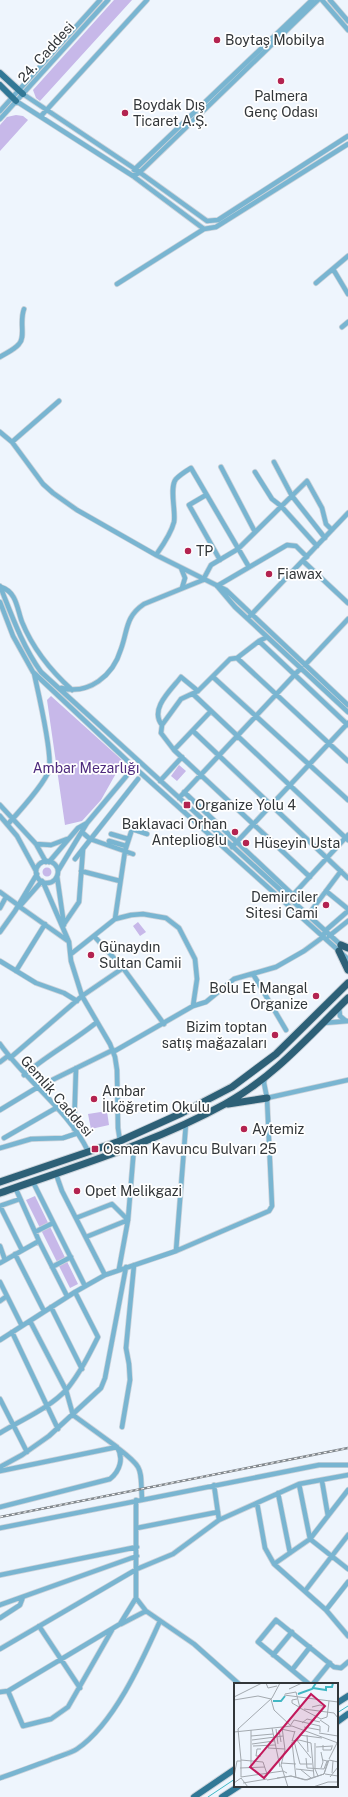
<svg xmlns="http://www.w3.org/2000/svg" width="348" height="1797" viewBox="0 0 348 1797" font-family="'Public Sans',sans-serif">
<rect width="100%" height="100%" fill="#eef5fd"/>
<path fill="#c7b8e9" d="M114 0H132L40 101 36 98 33 90Z
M16 115 23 116 28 120 0 151V125L7 117Z
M51 696 123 761 101 800 82 821 65 825 47 700Z
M179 765 186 771 177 781 171 776Z
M42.5 872a4.5 4.5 0 1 1 9 0a4.5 4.5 0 1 1-9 0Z
M138 922 146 932 140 936 133 926Z
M107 1111 109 1125 91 1129 88 1114Z
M35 1196 78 1284 70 1288 26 1200Z"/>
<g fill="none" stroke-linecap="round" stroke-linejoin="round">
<path stroke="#41b7c4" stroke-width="1" d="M337 1713 348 1706
M208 1797 235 1779"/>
<g stroke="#ccd3da" stroke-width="6">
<path id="minor" d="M322 0 348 30
M330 0 348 21
M23 94 135 169 207 221 218 220 348 136
M16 101 133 176 204 229 216 227 348 144
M0 111 100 0
M41 116 147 0
M0 119 108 0
M134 170 312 0
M133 176 139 173 318 0
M333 269 348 294
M316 283 348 256
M117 284 204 229
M342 327 348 322
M0 357C6 353 14 350 19 344 26 337 19 322 24 309
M0 432 12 442 43 484 53 493 77 510 156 555 226 590 348 705
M12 442 59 401
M274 462 292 496 325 538
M221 467 255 532
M255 472 272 499 281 506 317 546
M206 495 189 505 220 560
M156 555C163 545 171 534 174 522 176 511 169 487 176 479 180 475 186 471 191 468L249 567
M303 561 348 603
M181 568 185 578 182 588
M203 580 211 565 238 549 307 481 322 508 326 524 332 530
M0 586C12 616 22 645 41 672L342 946
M217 586 287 545 296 546 307 557
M1 587C17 592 17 609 22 622 33 649 51 671 72 690
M218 587 235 607 348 712
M0 602 13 636 33 672 134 767 348 959
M250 616 348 513
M267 637 259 641 348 725
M259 641 237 658 230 659 198 691 181 699 162 725 161 733 174 750 310 877
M237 658 348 761
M305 665 348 619
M213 677 348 800
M61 688C89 695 113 676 121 649 128 630 125 617 144 604L203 580
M193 694 348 840
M162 725C149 709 171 690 181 677L198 691
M193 731 348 878
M174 750 211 711
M160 781 182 757
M184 792 293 895
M179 798 301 668
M0 805 36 844 46 862
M0 816 17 836 36 871
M8 824C18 813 45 783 49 770 53 754 38 692 34 673
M132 829 147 834
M83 833 90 839 133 854
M111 834 128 839
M109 841 126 846
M36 844 51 845 67 839
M232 847 348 723
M75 859 138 779
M36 872a11 11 0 1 1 22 0a11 11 0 1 1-22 0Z
M49 862 78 828 87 823
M58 871 87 823 134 767
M81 871 120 881
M57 876 64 925
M43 882 69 942 71 961 82 996 110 1044 115 1057 117 1070 118 1128 120 1141
M326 891 348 909
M0 892 18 905
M292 896 348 835
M19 907 42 881
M20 907 68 941
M0 908 6 897
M311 911 341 871
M115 919 125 851 134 823 149 828
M64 924 79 902 83 849
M0 932 15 911 37 874
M94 936 123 968 164 1024
M329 936 348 921
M71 954 115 919 131 915 143 914 166 918 179 928 195 959 197 979 193 1006
M0 961 36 983 64 993 77 1001
M16 971 45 924
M253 974 286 1030
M339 1007 340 1016 346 1021
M324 1023 348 1021
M0 1044C27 1082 68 1110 88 1151
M113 1052 193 1006 206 1002 234 979 276 967 304 951 323 937 325 931 348 911
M10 1058 82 996 123 968
M0 1062 8 1056
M24 1075C47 1055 74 1041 97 1022
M267 1098 348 1080
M0 1110 38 1087 113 1050
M74 1129 76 1068
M4 1138 56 1108
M0 1148 31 1139 63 1138 78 1133
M56 1174 62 1191 105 1275
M33 1182 85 1286
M15 1187 39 1241 67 1296
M0 1206 22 1250
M0 1206 20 1199
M76 1218 112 1204 128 1220 86 1237
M35 1232 53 1223
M0 1246 5 1260
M176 1251 186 1123
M15 1254 44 1311
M0 1263 39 1241
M52 1267 71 1257
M119 1269 128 1220 134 1147
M0 1282 22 1326
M0 1301 7 1296
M51 1307 82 1369
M12 1332 58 1429
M0 1340 75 1292 105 1275 176 1251 269 1211 272 1206 267 1098 264 1083 265 1076
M0 1399 27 1452
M122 1427 130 1380 129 1364 126 1348 134 1265
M0 1433C21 1420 50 1408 67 1389 80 1373 89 1355 98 1337L75 1292
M119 1449C145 1469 140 1469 142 1499
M0 1467 22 1455 49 1436 101 1388 105 1378 126 1267
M0 1471 117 1447
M322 1481 328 1516
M299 1484 310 1539 348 1569
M214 1485 219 1520
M278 1493 290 1553
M257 1503 265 1548 274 1564 326 1610 348 1636
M0 1507 110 1479C120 1471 124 1458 117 1447L73 1415 66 1390 30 1321
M0 1528 319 1465H348
M137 1528 218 1512
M274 1564 310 1539 348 1490
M0 1575 137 1547
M305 1591 348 1535
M136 1598 146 1611 194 1644 239 1684
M0 1605 137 1556
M326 1610 348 1582
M0 1618 20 1605 23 1597
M121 1624 146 1611
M39 1626 80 1688
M0 1649 137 1569 173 1554 219 1520 299 1484 348 1475
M273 1655 292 1632
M292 1670 310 1647
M309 1684 258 1642 276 1620 334 1667 341 1668 348 1662
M313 1684 330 1663
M8 1691 23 1726 51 1719 68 1707 112 1630
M0 1692 8 1691 120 1624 136 1598V1500
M0 1778C18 1772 36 1765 55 1758 62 1755 71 1753 77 1749 114 1724 142 1661 160 1621"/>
</g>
<g stroke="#ccd3da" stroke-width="8">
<path id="major" d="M0 73 23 94
M0 85 16 101
M337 1703 348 1696
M337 1722 348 1714
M194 1797 235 1769
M222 1797 239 1786"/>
</g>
<g stroke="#ccd3da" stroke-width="9">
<path id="highway" d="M341 945 348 948
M339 951 348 970
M228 1104 267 1098
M0 1182 120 1141 182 1113 232 1087 276 1054 348 983
M0 1193C76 1166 154 1143 225 1104 273 1078 310 1035 348 998"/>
</g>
<use href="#minor" stroke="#79b5d1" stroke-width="4.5"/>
<use href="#major" stroke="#317896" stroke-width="6"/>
<use href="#highway" stroke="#2d6077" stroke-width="7"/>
<g stroke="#82888d" stroke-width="2.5">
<path id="rail" d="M0 1517 348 1448"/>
</g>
<use href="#rail" stroke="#fff" stroke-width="1" stroke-dasharray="3" stroke-linecap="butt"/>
</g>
<g fill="#b32350" stroke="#fff" stroke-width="1.5">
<circle cx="217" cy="40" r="4"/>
<circle cx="281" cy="81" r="4"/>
<circle cx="125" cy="113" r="4"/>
<circle cx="188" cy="551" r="4"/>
<circle cx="269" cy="574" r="4"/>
<rect x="183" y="801" width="8" height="8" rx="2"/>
<circle cx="235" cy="832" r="4"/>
<circle cx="246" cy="843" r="4"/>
<circle cx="326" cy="905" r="4"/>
<circle cx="91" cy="955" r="4"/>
<circle cx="316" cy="996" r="4"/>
<circle cx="275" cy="1035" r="4"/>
<circle cx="94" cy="1099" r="4"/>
<circle cx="244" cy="1129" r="4"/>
<rect x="91" y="1145" width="8" height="8" rx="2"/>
<circle cx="77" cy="1191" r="4"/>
</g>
<g text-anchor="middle" stroke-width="3.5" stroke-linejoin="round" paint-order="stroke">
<g font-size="14" fill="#323639" stroke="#fff" text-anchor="start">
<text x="225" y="45">Boytaş Mobilya</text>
<text x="281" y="101" text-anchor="middle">Palmera<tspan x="281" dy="16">Genç Odası</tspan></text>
<text x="133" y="110">Boydak Dış<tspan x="133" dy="16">Ticaret A.Ş.</tspan></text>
<text x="196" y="556">TP</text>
<text x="277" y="579">Fiawax</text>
<text x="195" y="810">Organize Yolu 4</text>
<text x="227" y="829" text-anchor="end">Baklavaci Orhan<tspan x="227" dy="16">Anteplioglu</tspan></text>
<text x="254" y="848">Hüseyin Usta</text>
<text x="318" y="902" text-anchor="end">Demirciler<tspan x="318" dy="16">Sitesi Cami</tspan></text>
<text x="99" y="952">Günaydın<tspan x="99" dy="16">Sultan Camii</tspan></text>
<text x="308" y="993" text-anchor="end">Bolu Et Mangal<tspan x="308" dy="16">Organize</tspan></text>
<text x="267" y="1032" text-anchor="end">Bizim toptan<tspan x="267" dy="16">satış mağazaları</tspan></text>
<text x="102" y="1096">Ambar<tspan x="102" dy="16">İlköğretim Okulu</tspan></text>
<text x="252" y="1134">Aytemiz</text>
<text x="103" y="1154">Osman Kavuncu Bulvarı 25</text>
<text x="85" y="1196">Opet Melikgazi</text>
</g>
<g font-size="14" fill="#323639" stroke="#fff">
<text transform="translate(46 52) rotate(-48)" y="5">24. Caddesi</text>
<text transform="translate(57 1096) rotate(49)" y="5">Gemlik Caddesi</text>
</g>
<g font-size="14" fill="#4d2a7d" stroke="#fff">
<text x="86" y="773">Ambar Mezarlığı</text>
</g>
</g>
<g transform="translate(234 1683)">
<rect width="104" height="104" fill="#eef5fd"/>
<path fill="none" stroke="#41b7c4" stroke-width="2" d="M79 5 92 7V4H98L99 0M64 11 78 6 82 0M39 18H47L51 13"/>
<path fill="none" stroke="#a3a9af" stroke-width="1" d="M32 0 34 5 43 3M55 6 68 0M51 11 62 9 66 25 87 36 93 34 95 18M50 12 104 19M0 14 28 0M63 16 58 17V20L65 24M0 17 24 13 37 16 40 27 56 42M78 24 86 22 91 24M70 26 100 30 104 35M86 37 95 43 94 49M68 40 73 36 86 39M56 43 60 37 86 43V49M48 44 51 67 47 82 54 104M70 44 86 47M38 45 46 84M42 46 44 61M47 46 61 49M17 47V85M45 47 47 59M61 48 58 58 65 57 77 60M0 49 58 43 104 60M85 50 104 53M65 52 88 55M73 52 74 69M17 53 39 51M62 56 77 75M18 57 49 53M60 58 66 81H78M58 59 62 95M77 60 80 94M81 60V86L84 93M18 61 40 58M89 62V67H97L98 64M19 63 41 62M35 63 34 65 51 66M82 64 99 63M27 73H22L23 66H27M72 75 73 85 90 86 93 78 89 77M95 76 103 60M7 77 29 79 33 91M7 77 4 46 38 15 46 0M47 80 62 81M6 85 31 84M87 85 89 79 87 69M62 86 80 88M66 86 77 95M98 90 99 78M90 91 94 77M91 91 104 93M0 93 3 78H7M7 94 49 88 53 90M7 94V77M96 94 104 84M43 95 57 93 73 97 90 91 95 77 104 79M33 97 57 93 71 97 90 91M0 100 7 95 14 104M9 100 33 96M79 104 94 99H104"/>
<path fill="#c2185b" fill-opacity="0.15" stroke="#c2185b" stroke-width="2" d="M77 11 91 23 30 95 16 84Z"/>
<rect width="104" height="104" fill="none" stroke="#323639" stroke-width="2"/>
</g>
</svg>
